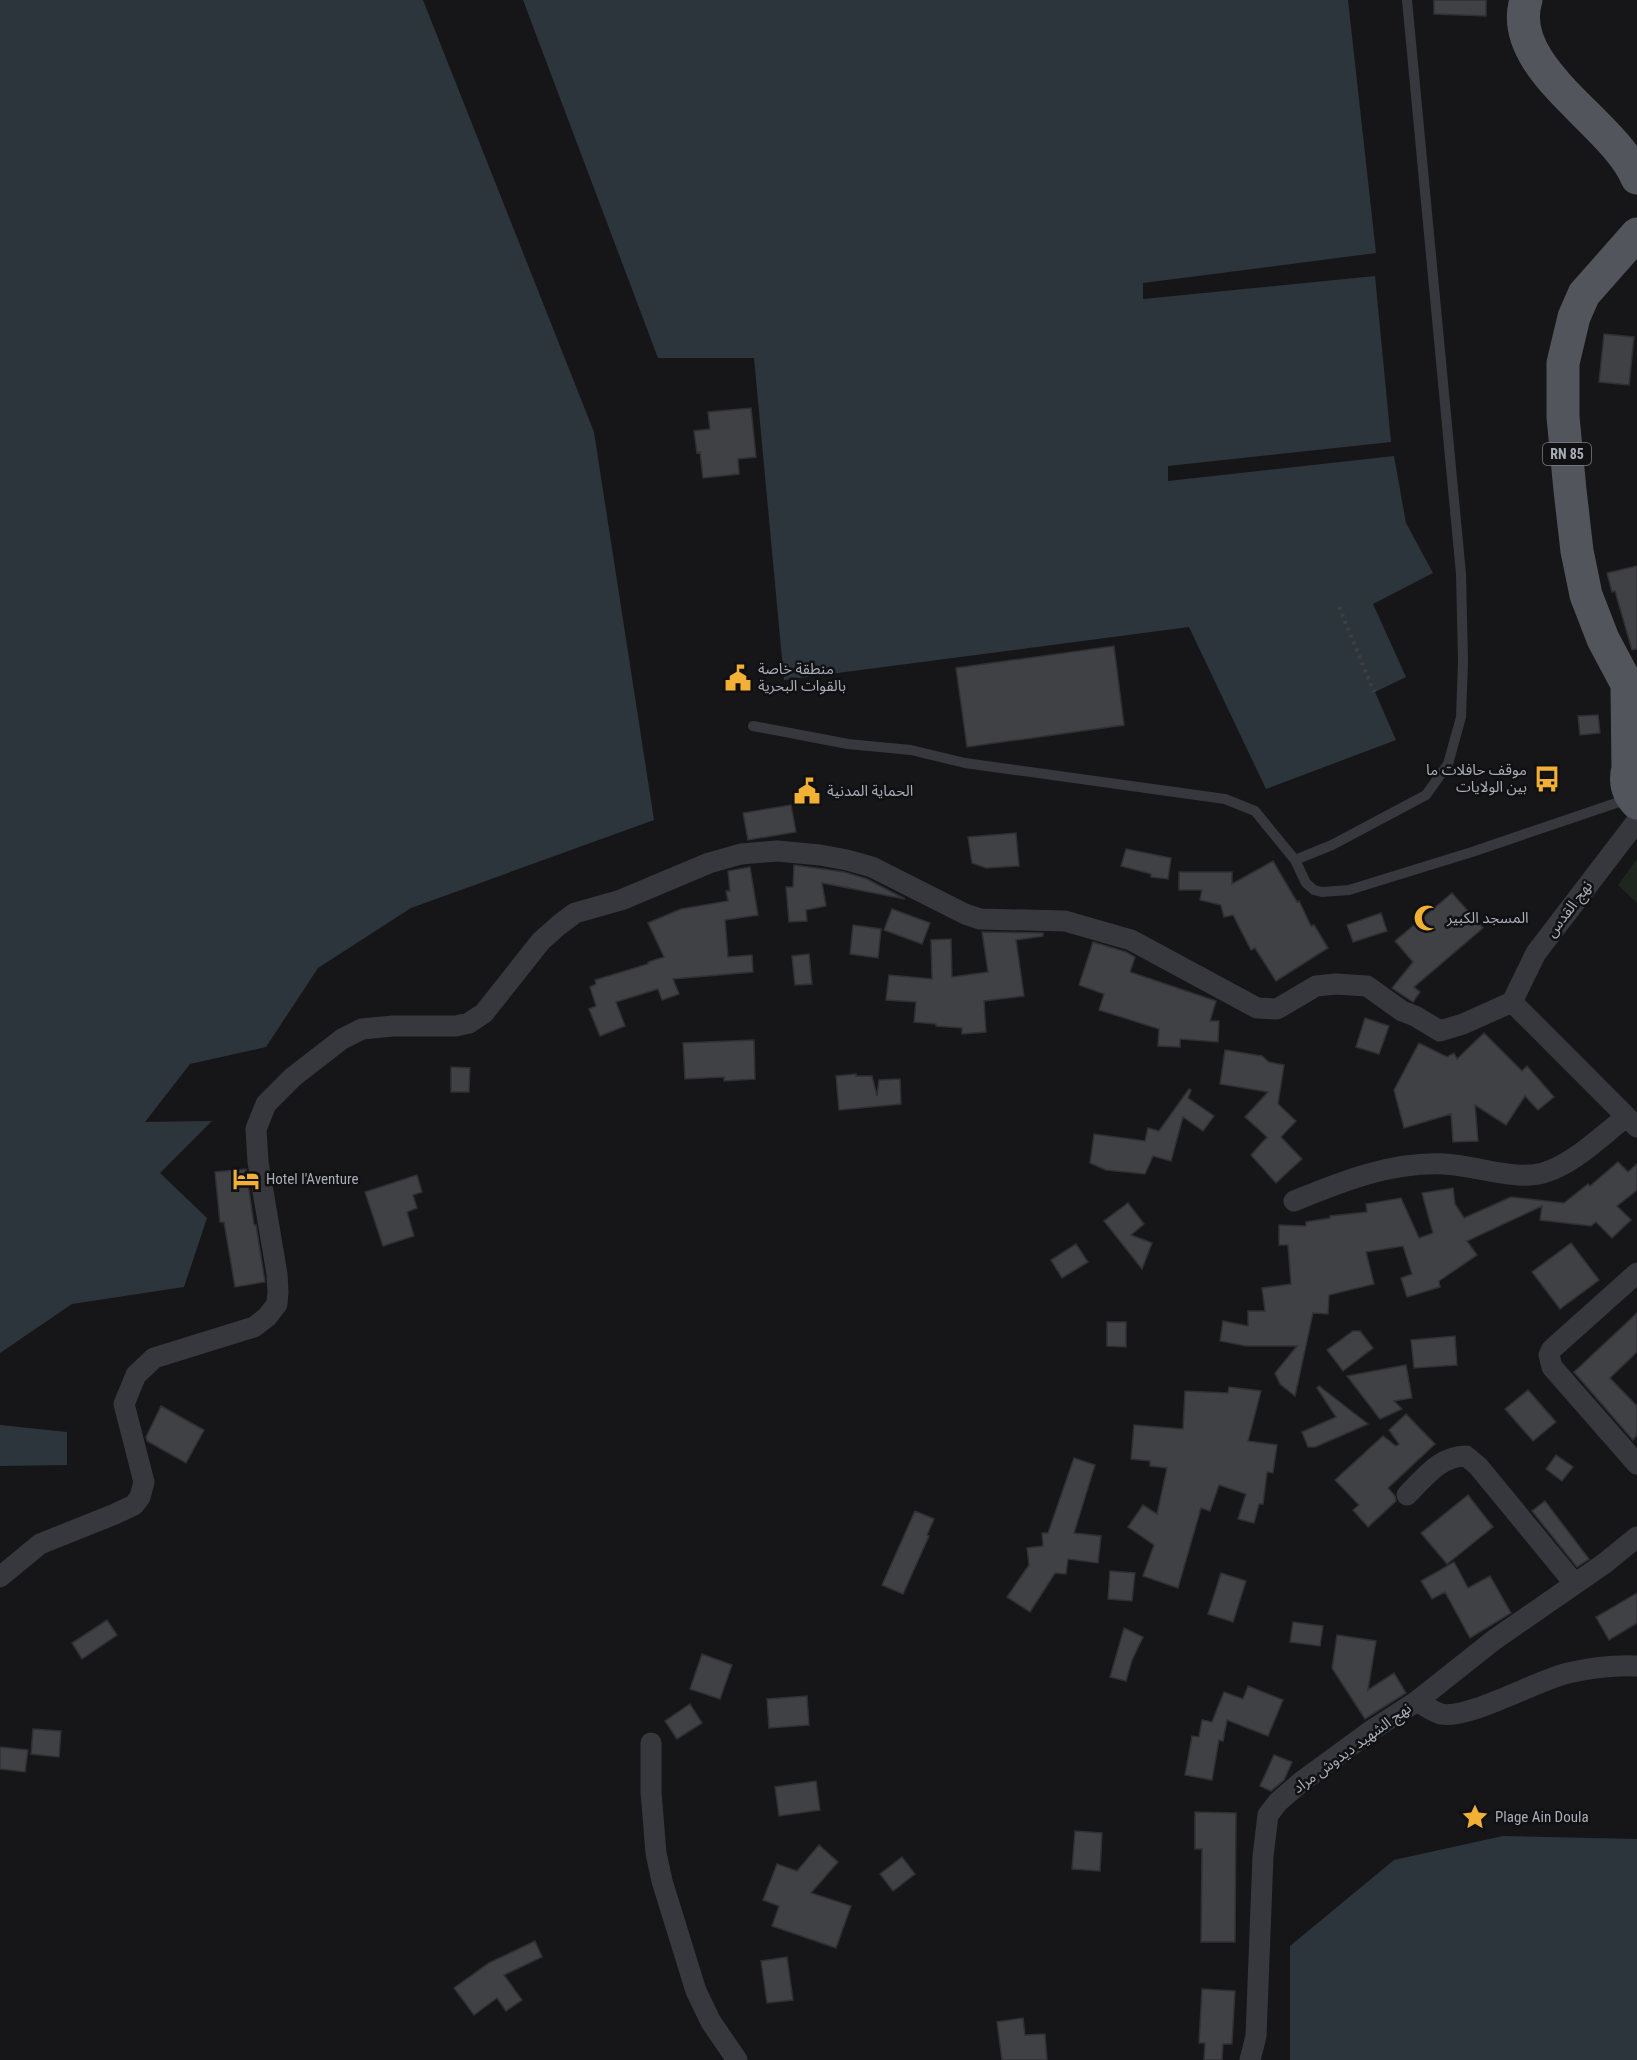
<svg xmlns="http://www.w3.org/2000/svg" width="1637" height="2060" viewBox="0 0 1637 2060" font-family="'Roboto Condensed','Noto Sans Arabic',sans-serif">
<rect width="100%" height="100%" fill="#161618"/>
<path fill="#1e261f" d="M1637 859V903L1618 885Z"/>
<path fill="#2c353c" d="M0 0H423L594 432 654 820 411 908 318 968 266 1047 190 1064 145 1122 212 1121 160 1173 207 1218 184 1287 72 1304 0 1353Z
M523 0H1348L1376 253 1143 283V299L1375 276 1391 442 1168 466V481L1394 456 1406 523 1433 573 1373 604 1406 677 1375 692 1396 740 1266 789 1189 627 784 680 754 358H658Z
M0 1425 67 1432V1465L0 1466Z
M1503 1836 1637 1839V2060H1290V1946L1394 1860Z"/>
<path fill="#404145" stroke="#303034" stroke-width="1.5" d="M1434 0H1486V16L1434 14Z
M1604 334 1634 337 1629 385 1599 382Z
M751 408 756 457 738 459 739 474 703 478 700 452 697 453 694 431 710 429 708 412Z
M1637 566V649L1632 650 1615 591 1612 592 1607 573Z
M1114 646 1124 725 967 747 956 668Z
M1598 715 1600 733 1580 735 1578 716Z
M791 805 796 832 748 840 743 813Z
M1016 833 1019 866 986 868 972 863 968 837Z
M1126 849 1171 858 1168 879 1151 877V874L1121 866Z
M1273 861 1297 902 1299 901 1311 926 1314 925 1328 948 1276 981 1255 948 1251 950 1233 915 1224 917 1221 905 1200 900 1202 890H1179V872H1232V884Z
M794 865 844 872 867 879 905 899 822 883 826 906 806 910 807 921 789 922 786 887H793Z
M750 867 758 915 725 920 728 957 752 955 753 972 673 979 679 994 662 1000 658 989 616 1002 625 1026 600 1036 589 1009 596 1006 590 987 596 984 595 980 648 964V962L664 957 648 923 681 909 728 901 726 891H730L728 871Z
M1452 893 1483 928 1414 987 1420 992 1413 1002 1392 988 1413 962 1395 941Z
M892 909 930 923 922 944 884 930Z
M1381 913 1387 931 1353 942 1347 925Z
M853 925 881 929 878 958 850 954Z
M982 932 1043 933V936L1016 940 1024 996 984 1001 986 1032 962 1034V1028L936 1026V1024L914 1022 916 1002 886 1000 889 975 932 979 931 940 951 939 952 977 988 972Z
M1093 942 1126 952 1135 957 1130 972 1216 1001 1210 1021H1219L1218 1042 1180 1039V1047L1158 1046 1159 1029 1099 1010 1104 994 1079 985Z
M809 954 812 984 795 985 792 956Z
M1365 1018 1389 1026 1379 1054 1356 1047Z
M1484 1033 1522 1071 1527 1066 1554 1097 1538 1110 1525 1096 1506 1125 1475 1105 1478 1141 1453 1142 1451 1114 1404 1128 1394 1090 1419 1043 1447 1057 1454 1053 1457 1059Z
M754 1040 755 1079 724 1081V1077L685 1079 683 1043Z
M1225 1050 1262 1056 1269 1062 1284 1065 1278 1104 1296 1121 1281 1137 1302 1159 1276 1183 1251 1155 1267 1137 1245 1117 1268 1092 1220 1084Z
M451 1067 470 1068 469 1092H451Z
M856 1074V1076H872L877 1096 879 1080 900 1079 901 1104 839 1110 836 1076Z
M1189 1089 1191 1090 1188 1098 1214 1116 1203 1131 1183 1117 1171 1161 1153 1156 1145 1174 1106 1170 1090 1163 1094 1134 1145 1141 1148 1128 1159 1131Z
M1618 1162 1628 1172 1637 1164V1190L1617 1206 1631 1220 1612 1238 1596 1222 1591 1226 1540 1220 1542 1206 1467 1241 1477 1255 1439 1281 1440 1287 1407 1297 1401 1278 1412 1274 1403 1246 1366 1252 1374 1284 1329 1295 1328 1314 1313 1313 1295 1396 1280 1384 1275 1373 1297 1346H1246L1220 1341 1223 1321 1248 1326V1311H1265L1262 1288 1291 1284 1288 1245H1279V1225L1306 1226V1222L1330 1218V1216L1367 1212 1366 1204 1401 1198 1419 1238 1433 1233 1422 1193 1453 1188 1455 1204 1464 1218 1511 1197 1564 1203 1588 1184 1590 1186Z
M246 1169 254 1225H256L265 1282 235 1287 224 1222H220L215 1172Z
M417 1175 422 1192 413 1195 417 1208 407 1212 414 1236 383 1246 365 1192Z
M1128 1203 1144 1224 1131 1235 1152 1243 1142 1269 1104 1221Z
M1571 1243 1599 1280 1560 1309 1532 1272Z
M1076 1244 1088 1262 1062 1278 1051 1260Z
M1637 1313V1352L1610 1378 1637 1406V1435L1633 1440 1574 1372Z
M1107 1322H1126V1347L1107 1346Z
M1353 1331H1360L1373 1348 1343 1371 1327 1350Z
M1455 1336 1457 1365 1414 1368 1411 1340Z
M1406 1365 1412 1398 1394 1401 1402 1409 1380 1419 1347 1376Z
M1319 1386 1368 1424 1315 1447H1308L1302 1432 1336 1417 1317 1388Z
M1229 1387 1261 1391 1248 1441 1277 1445 1273 1473 1267 1472 1263 1504H1259L1254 1523 1238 1519 1246 1494 1219 1485 1210 1511 1201 1508 1178 1588 1143 1576 1154 1545 1128 1527 1143 1505 1157 1514 1167 1468 1150 1466V1461L1131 1459 1134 1425 1183 1429 1185 1391 1228 1393Z
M1528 1390 1556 1422 1533 1441 1505 1409Z
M161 1406 204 1430 186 1463 147 1441 146 1437Z
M1406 1414 1435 1444 1388 1488 1395 1496 1396 1501 1368 1527 1353 1510 1359 1505 1335 1480 1383 1436 1396 1446 1399 1444 1389 1430Z
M1556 1455 1573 1467 1562 1481 1546 1469Z
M1074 1458 1095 1465 1074 1533 1101 1536 1098 1563 1068 1559 1066 1574 1055 1573 1030 1612 1007 1597 1029 1565 1027 1548 1043 1546 1042 1533H1048Z
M1468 1495 1493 1527 1447 1564 1421 1533Z
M1545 1501 1589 1559 1577 1567 1532 1511Z
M915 1511 934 1519 927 1535 929 1536 903 1594 882 1585Z
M1454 1562 1468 1588 1490 1576 1511 1613 1470 1638 1445 1592 1432 1599 1421 1581Z
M1110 1571 1135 1573 1132 1601 1108 1599Z
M1221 1573 1246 1581 1233 1622 1208 1614Z
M1637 1593V1623L1609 1640 1596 1617Z
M107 1620 117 1635 82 1659 72 1643Z
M1293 1622 1323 1626 1320 1646 1290 1642Z
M1124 1628 1143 1637 1132 1660 1126 1681 1110 1677Z
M1337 1635 1376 1641 1368 1690 1394 1673 1406 1693 1365 1719 1332 1668Z
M702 1654 732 1665 720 1699 690 1689Z
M1248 1686 1283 1700 1268 1736 1227 1720 1223 1741 1219 1740 1212 1780 1185 1775 1192 1736 1199 1737 1202 1720 1212 1722 1224 1692 1243 1699Z
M807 1696 809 1725 769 1728 767 1699Z
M690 1704 702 1723 677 1739 665 1721Z
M33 1729 61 1731 59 1757 31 1754Z
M0 1747 28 1750 25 1772 0 1769Z
M1274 1755 1292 1762 1284 1780 1271 1791 1260 1786Z
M816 1781 820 1810 779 1816 775 1787Z
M1195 1812 1236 1813 1235 1942H1201L1202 1849H1195Z
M1075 1831 1102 1833 1100 1871 1072 1869Z
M819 1845 838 1862 811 1893 851 1906 836 1948 772 1926 779 1906 763 1900 777 1864 797 1871Z
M902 1857 915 1874 893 1891 880 1874Z
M535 1941 542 1957 504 1975 522 2000 506 2011 497 1998 474 2015 454 1988 489 1963Z
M787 1957 793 2000 767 2003 761 1961Z
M1202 1989 1235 1991 1232 2044H1223L1222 2060H1204L1205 2043H1199Z
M1023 2018 1025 2035 1045 2034 1047 2060H1002L997 2022Z"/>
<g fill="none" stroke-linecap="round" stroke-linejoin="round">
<path stroke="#3d3f44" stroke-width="4" stroke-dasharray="3 4.5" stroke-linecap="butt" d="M1339 607 1374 692"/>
<path stroke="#37383d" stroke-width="10" d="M753 726 848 744 911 750 965 763 1225 799 1255 811 1295 860 1306 883 1314 890 1322 892 1349 890 1472 852 1628 799
M1295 860 1332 845 1426 795 1448 764 1461 717 1463 661 1461 574 1407 0"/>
<path stroke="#37383d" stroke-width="21" d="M1512 1002 1536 953 1637 821
M1512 1002 1637 1127
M1294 1201C1343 1181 1390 1162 1444 1164 1473 1165 1515 1181 1543 1173 1574 1164 1601 1136 1626 1117
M1637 1273 1552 1349 1549 1355 1552 1367 1637 1464
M1407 1495C1425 1477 1440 1456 1466 1456L1478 1466 1575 1584
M0 1577 40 1544 115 1514 134 1505 140 1497 144 1482 124 1404 136 1375 154 1358 254 1327 267 1317 277 1304 278 1292 277 1274 258 1162 256 1129 266 1104 293 1077 342 1039 362 1029 393 1026H456L469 1023 484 1013 541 941 559 925 575 913 621 900 709 863 741 854 777 851 820 855 847 860 872 867 965 914 980 919 1065 921 1131 940 1257 1008 1277 1009 1316 986 1336 984 1367 986 1402 1011 1415 1016 1440 1031 1463 1024 1512 1002
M1417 1701C1424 1705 1433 1712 1441 1714 1468 1720 1537 1680 1568 1673 1590 1668 1615 1665 1637 1666
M651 1743V1792L656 1853 662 1881 696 1991 711 2022 737 2060
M1250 2060 1256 2036 1263 1856 1268 1815 1278 1802 1301 1782 1372 1730 1417 1701 1494 1640 1605 1563 1637 1537"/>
<path stroke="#53555c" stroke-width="33" d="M1526 0C1505 68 1614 122 1637 178
M1637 234 1584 294 1574 317 1563 363V417L1570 490 1577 551 1586 595 1603 639 1637 703
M1627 688 1628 769
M1637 757C1622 769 1624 790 1637 803"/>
</g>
<defs>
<g id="civic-bare" transform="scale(2.07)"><path d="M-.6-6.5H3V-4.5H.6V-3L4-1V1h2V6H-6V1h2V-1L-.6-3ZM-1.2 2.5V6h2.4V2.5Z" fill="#f2b134" stroke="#111113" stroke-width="2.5" paint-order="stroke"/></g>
<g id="bus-bare" transform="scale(2.07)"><path d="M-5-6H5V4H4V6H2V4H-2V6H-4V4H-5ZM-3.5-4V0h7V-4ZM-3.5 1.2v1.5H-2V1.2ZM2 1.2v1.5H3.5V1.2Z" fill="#f2b134" stroke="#111113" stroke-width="2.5" paint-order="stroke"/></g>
<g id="mosque-bare" transform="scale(2.07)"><path d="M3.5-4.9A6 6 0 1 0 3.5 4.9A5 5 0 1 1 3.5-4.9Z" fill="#f2b134" stroke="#111113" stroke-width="2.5" paint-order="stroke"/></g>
<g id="hotel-bare" transform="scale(2.07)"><path d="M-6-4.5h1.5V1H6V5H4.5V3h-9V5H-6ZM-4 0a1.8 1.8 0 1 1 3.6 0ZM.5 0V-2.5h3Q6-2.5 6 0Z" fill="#f2b134" stroke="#111113" stroke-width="2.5" paint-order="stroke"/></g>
<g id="sight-bare" transform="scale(2.07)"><path d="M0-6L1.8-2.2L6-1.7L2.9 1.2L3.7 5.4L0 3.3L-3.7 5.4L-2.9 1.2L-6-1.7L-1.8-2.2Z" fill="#f2b134" stroke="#111113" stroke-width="2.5" paint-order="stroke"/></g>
</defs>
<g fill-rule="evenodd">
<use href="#civic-bare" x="738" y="678"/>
<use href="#bus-bare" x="1547" y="779"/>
<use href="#civic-bare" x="807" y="791"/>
<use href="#mosque-bare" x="1427" y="918"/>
<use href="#hotel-bare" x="246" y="1179"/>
<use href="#sight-bare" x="1475" y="1817"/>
</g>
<g text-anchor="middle" stroke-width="5" stroke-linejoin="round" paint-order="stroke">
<rect fill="#111113" stroke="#7b7e86" stroke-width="1.5" x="1543" y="443" width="48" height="22" rx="4.5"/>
<g font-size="14" font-weight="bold" fill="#a8adb8">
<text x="1567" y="459">RN 85</text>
</g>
<g font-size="15" fill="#a8adb8" stroke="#111113" text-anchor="start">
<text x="758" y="674">منطقة خاصة<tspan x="758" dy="17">بالقوات البحرية</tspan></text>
<text x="1527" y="775" text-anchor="end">موقف حافلات ما<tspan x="1527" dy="17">بين الولايات</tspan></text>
<text x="827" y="796">الحماية المدنية</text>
<text x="1447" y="923">المسجد الكبير</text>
<text x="266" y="1184">Hotel l'Aventure</text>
<text x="1495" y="1822">Plage Ain Doula</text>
</g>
<g font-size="15" fill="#a8adb8" stroke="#111113">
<text transform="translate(1569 909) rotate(-53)" y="5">نهج القدس</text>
<text transform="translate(1352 1748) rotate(-36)" y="5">نهج الشهيد ديدوش مراد</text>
</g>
</g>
</svg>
